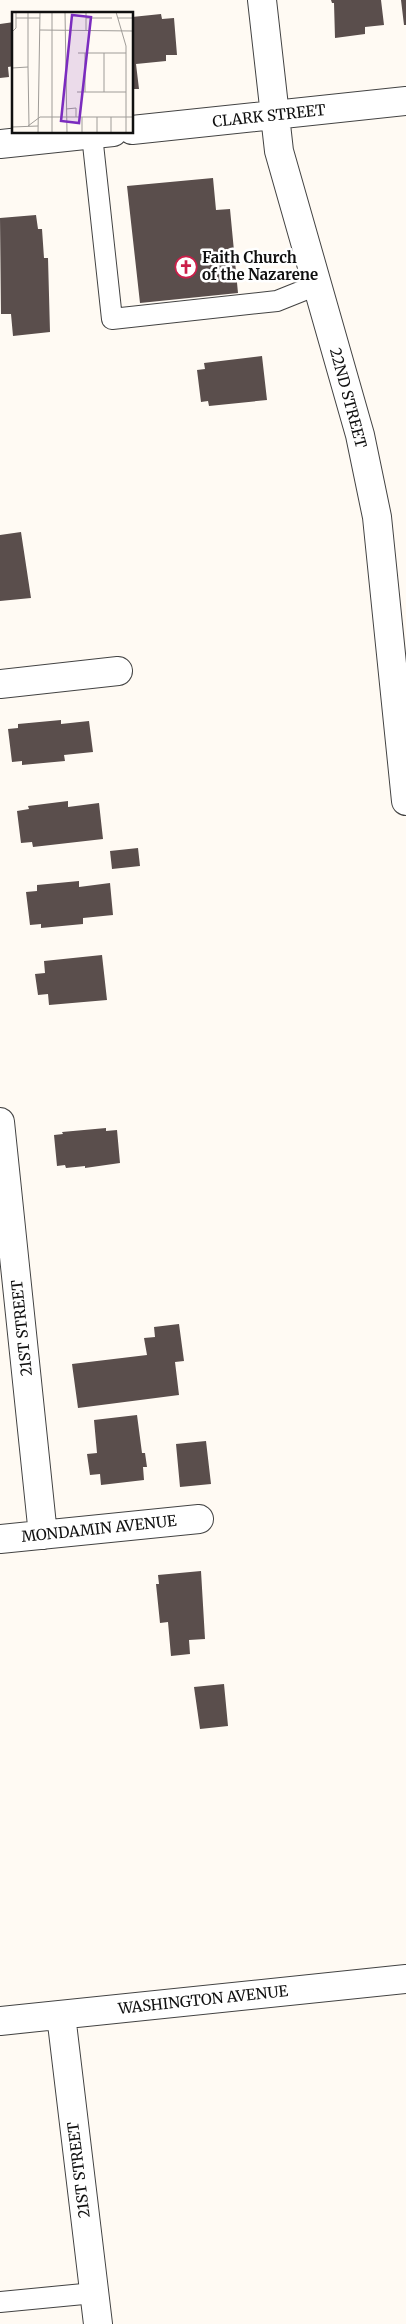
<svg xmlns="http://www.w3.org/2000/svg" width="406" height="2324" viewBox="0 0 406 2324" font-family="Merriweather,serif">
<rect width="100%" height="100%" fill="#fffaf3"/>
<path fill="#5a4e4c" d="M331 0H381L384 25 365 27V34L335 38 334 3H332Z
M401 0H406V25H404Z
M161 14 162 19 174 18 177 55H166V61L136 64 139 89H132V17Z
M14 22V66L8 67 9 77 0 78V24Z
M213 178 216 210 230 209 238 293 140 303 127 186Z
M36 215 38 229H42L44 258H48L50 332 13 336 11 314H1L0 218Z
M262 356 267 400 209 406 208 401 201 402 197 370 205 369 204 363Z
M21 532 31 598 0 601V535Z
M61 720V724L89 721 93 752 64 755 65 761 22 765V761L12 762 8 729 18 728V724Z
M68 801V807L99 803 103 839 33 847 32 842 21 843 17 811 29 809 28 806Z
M138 848 140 866 112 869 110 851Z
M79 881V887L110 883 113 915 83 918V924L41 928V924L30 925 26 892 37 891V885Z
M102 955 107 1000 49 1005 48 994 38 995 35 974 45 973 44 961Z
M106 1128V1131L117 1130 120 1163 85 1168V1166L66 1168 65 1165 57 1166 54 1135 63 1134 62 1132Z
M179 1324 184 1361 175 1362 179 1395 78 1408 72 1364 147 1355 144 1338 155 1337 154 1327Z
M137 1415 142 1453H145L147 1467H143L144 1480 101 1485 100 1474 90 1475 87 1454 97 1453 94 1420Z
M206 1441 211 1484 180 1487 176 1444Z
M201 1571 205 1639 189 1640 190 1654 171 1656 168 1622 160 1623 156 1584H159L158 1575Z
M224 1684 228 1726 200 1729 194 1687Z"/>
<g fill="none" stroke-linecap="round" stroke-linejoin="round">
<g stroke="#434343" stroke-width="22">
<path id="service" d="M92 135 112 319 277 301 317 285
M0 2302 94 2293"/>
</g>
<g stroke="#434343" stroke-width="30">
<path id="minor" d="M262 0 279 151 360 435 377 517 406 801
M132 130 406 101
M0 144 113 132
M0 684 118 671
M0 1122 43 1535
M0 1539 199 1519
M61 2015 98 2324
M0 2021 406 1979"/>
</g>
<use href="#service" stroke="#fff" stroke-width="20"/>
<use href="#minor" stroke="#fff" stroke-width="28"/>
</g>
<defs>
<g id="church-ring" transform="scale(1.125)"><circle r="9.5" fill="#fff" stroke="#cb1e49" stroke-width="1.5"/><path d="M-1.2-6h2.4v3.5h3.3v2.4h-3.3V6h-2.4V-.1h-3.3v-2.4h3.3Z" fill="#cb1e49"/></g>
</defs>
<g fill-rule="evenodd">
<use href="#church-ring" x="186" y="267"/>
</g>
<g text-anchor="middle" stroke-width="5" stroke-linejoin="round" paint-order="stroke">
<g font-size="15" fill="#101010" stroke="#fff">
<text transform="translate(269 116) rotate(-6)" y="5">CLARK STREET</text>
<text transform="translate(348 398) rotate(75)" y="5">22ND STREET</text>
<text transform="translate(22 1328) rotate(-96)" y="5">21ST STREET</text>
<text transform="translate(99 1529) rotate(-6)" y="5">MONDAMIN AVENUE</text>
<text transform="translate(203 2000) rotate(-6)" y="5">WASHINGTON AVENUE</text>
<text transform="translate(79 2170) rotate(-97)" y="5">21ST STREET</text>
</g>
<g font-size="15" font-weight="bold" fill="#101010" stroke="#fff" text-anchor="start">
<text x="202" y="263">Faith Church<tspan x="202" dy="17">of the Nazarene</tspan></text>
</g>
</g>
<g transform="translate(12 12)">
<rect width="121" height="121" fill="#fffaf3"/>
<path fill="none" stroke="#9f9c98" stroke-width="1" d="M40 0V121M53 0 55 121M74 0V18M104 0 114 34V121M4 6H28M74 6H100M106 6H122M28 18 122 19M0 20 4 16V0M0 36V90M66 41H114M16 55 17 114M0 56 16 55V0M65 80H114M73 80V41M92 80V41M54 97 64 96V105M16 114 28 105H122M0 115 26 114M26 121 28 0M70 121V105M85 121V105M99 121V105"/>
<path fill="#7b2cbf" fill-opacity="0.15" stroke="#7b2cbf" stroke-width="2.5" d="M60 3 79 5 67 111 49 109Z"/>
<rect width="121" height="121" fill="none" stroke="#101010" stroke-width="2.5"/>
</g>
</svg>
